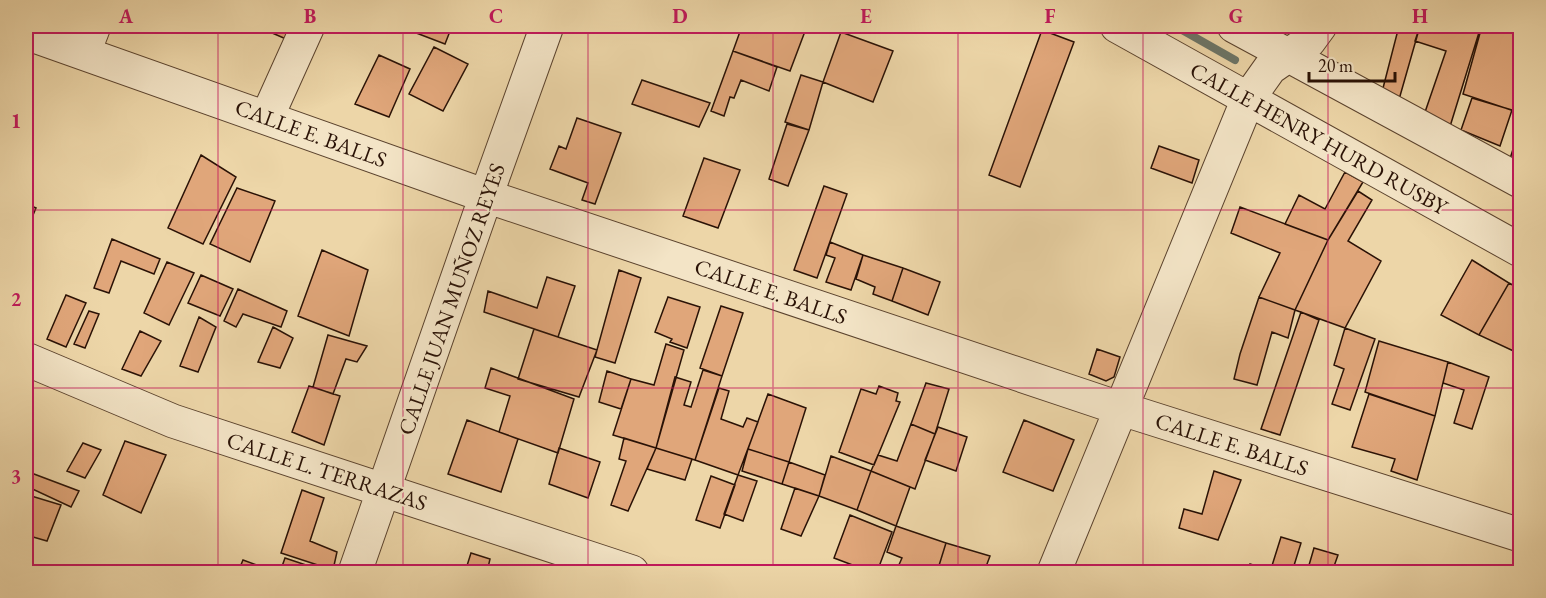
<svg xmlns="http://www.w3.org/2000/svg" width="1546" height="598" viewBox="0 0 1546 598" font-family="'EB Garamond',serif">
<rect width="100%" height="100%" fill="#edd6a8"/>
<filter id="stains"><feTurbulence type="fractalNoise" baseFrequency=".00333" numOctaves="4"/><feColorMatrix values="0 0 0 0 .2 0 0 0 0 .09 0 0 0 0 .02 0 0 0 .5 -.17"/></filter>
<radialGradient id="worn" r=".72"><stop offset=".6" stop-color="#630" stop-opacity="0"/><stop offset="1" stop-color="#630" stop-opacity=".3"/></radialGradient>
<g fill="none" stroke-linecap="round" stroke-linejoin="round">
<path stroke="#6d7668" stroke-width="8" d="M1175 26 1235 60"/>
</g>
<path fill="#e0a67a" stroke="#2a1206" stroke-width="1.5" d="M256 26H292L286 39Z
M371 26H389L386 33Z
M398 26H452L445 44Z
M742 26H807L790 71 733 51Z
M1399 26H1420L1398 103 1382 92Z
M1420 26H1481L1448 133 1423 118 1446 51 1415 41Z
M1482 26H1520V113L1463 94Z
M1042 30 1074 42 1020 187 989 175Z
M841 32 893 51 873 102 823 82Z
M434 47 468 64 443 111 409 94Z
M733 51 777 67 769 91 741 80 734 98 730 97 724 116 711 111Z
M379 55 410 69 389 117 355 104Z
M801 75 823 82 809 130 785 122Z
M642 80 710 103 699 127 632 104Z
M1472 98 1512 110 1500 146 1461 130Z
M577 118 621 133 595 204 582 200 588 183 550 169 559 146 566 149Z
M787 124 809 130 788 186 769 179Z
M1520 127V169L1509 162Z
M1159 146 1199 160 1192 183 1151 168Z
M201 155 236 177 203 244 168 228Z
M704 158 740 170 718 228 683 216Z
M1345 172 1363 182 1328 240 1285 224 1299 195 1325 209Z
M824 186 847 194 817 278 794 270Z
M237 188 275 201 250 262 210 244Z
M1358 191 1372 200 1348 241 1381 261 1345 328 1295 310 1328 240Z
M26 204 36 208 28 227 26 226Z
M1240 207 1328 240 1295 310 1259 297 1280 253 1231 233Z
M112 239 160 259 154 274 121 261 109 293 94 288Z
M830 242 863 255 851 290 826 282 835 258 826 255Z
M322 250 368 270 349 336 298 316Z
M863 255 903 268 892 301 873 294 875 287 856 279Z
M1472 260 1509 283 1479 335 1441 315Z
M167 262 194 273 169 325 144 313Z
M903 268 940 282 928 315 892 301Z
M619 270 641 278 615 363 595 357Z
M201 275 233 289 220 316 188 303Z
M547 277 575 286 558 337 484 312 488 291 537 308Z
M1509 283 1520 289V354L1479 335Z
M238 289 287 311 281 327 243 314 236 327 224 321Z
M66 295 86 303 66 347 47 339Z
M668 297 700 307 687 348 670 342 672 339 655 332Z
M1259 297 1295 310 1288 338 1272 332 1257 385 1234 379 1240 354Z
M721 306 743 313 722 376 700 368Z
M89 311 99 314 85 348 74 344Z
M1301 312 1319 320 1280 435 1261 429Z
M199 317 216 327 198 372 180 366Z
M273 327 293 338 280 368 258 362Z
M1345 328 1375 339 1350 410 1332 404 1344 369 1334 365Z
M534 329 597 350 579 397 518 379Z
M140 331 161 341 141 376 122 369Z
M328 335 367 346 357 362 346 359 333 394 313 387Z
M1379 341 1448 362 1435 416 1365 392Z
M666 344 684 350 656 448 613 435 631 379 654 385Z
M1097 349 1120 357 1114 377 1106 381 1089 374Z
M1448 362 1489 377 1472 429 1454 423 1464 390 1443 383Z
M491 368 574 399 558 453 499 432 510 396 485 388Z
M1520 368V388L1513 385Z
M703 370 722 376 695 460 656 448 675 377 691 382 684 405 691 407Z
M607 371 631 379 621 409 599 402Z
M926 383 949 389 935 434 911 424Z
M309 386 340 396 324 445 292 432Z
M879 386 898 393 896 401 900 402 874 465 839 452 861 389 876 394Z
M719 388 729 391 721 419 743 427 747 418 758 422 738 475 695 460Z
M768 394 806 408 789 462 748 449Z
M1369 394 1435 416 1417 480 1391 471 1395 459 1352 447Z
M26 408 33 410 26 427Z
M467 420 518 439 501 492 448 474Z
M1024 420 1074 440 1053 491 1003 472Z
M911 424 935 434 915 489 871 471 878 455 897 461Z
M938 427 967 437 956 471 925 460Z
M624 438 656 448 628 511 611 505 626 461 619 459Z
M125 441 166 455 141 513 103 495Z
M83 443 101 450 85 478 67 471Z
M559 448 600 462 588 498 549 484Z
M656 448 692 459 685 480 647 469Z
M748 449 789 462 782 484 742 471Z
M831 456 871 471 857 510 819 496Z
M789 462 825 475 819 496 782 484Z
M26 471 79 491 71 507 26 486Z
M871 471 910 487 896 526 857 510Z
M1214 471 1241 480 1218 540 1179 528 1184 509 1202 514Z
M738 475 757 481 743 521 724 514Z
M711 476 735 485 720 528 696 520Z
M795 488 819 496 801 536 781 529Z
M302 490 324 498 310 541 337 552 333 570 281 553Z
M28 495 61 505 47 541 26 535V501Z
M850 515 892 532 877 572H871L834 558Z
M896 526 946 543 937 572H917L898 567 902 558 887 552Z
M1281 537 1301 543 1292 572H1270Z
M946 543 990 556 984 572H937Z
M1314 548 1338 555 1332 572H1307Z
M471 553 490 559 487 572H465Z
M285 558 324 571V572H280Z
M243 560 276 572H238Z
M1250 564 1269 570V572H1247Z"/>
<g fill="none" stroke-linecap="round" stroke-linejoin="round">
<g stroke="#5b432e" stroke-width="35">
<path id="minor" d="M1117 26 1520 250
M1234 26 1520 181
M26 33 486 196 1122 409 1520 535
M84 52 94 26
M267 117 308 26
M26 359 173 421 632 572
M355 572 486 196 547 26
M1054 572 1248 99 1270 68 1309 41 1320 26"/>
</g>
<use href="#minor" stroke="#f3e4c6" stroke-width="33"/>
</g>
<path fill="none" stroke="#c2185b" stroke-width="1.5" stroke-opacity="0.55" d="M218 26V572M403 26V572M588 26V572M773 26V572M958 26V572M1143 26V572M1328 26V572M26 210H1520M26 388H1520"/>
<g text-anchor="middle" stroke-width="4.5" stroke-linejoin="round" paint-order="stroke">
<g font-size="22" fill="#2a1206" stroke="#f3e4c6">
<text transform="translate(311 133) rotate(20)" y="8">CALLE E. BALLS</text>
<text transform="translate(1319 138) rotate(29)" y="8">CALLE HENRY HURD RUSBY</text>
<text transform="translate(771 291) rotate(19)" y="8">CALLE E. BALLS</text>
<text transform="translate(451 299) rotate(-71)" y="8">CALLE JUAN MUÑOZ REYES</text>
<text transform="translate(1232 444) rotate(18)" y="8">CALLE E. BALLS</text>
<text transform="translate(327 471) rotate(18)" y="8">CALLE L. TERRAZAS</text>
</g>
</g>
<rect width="1546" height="598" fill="none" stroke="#edd6a8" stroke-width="66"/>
<path d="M1309 72v9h86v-9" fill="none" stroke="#2a1206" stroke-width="3"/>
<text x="1318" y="72" font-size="18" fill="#2a1206" stroke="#f3e4c6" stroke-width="4.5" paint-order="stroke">20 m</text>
<rect x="33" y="33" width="1480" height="532" fill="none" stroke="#c2185b" stroke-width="2"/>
<g font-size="20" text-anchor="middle" font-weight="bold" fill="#c2185b">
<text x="126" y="23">A</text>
<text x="310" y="23">B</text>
<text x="496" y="23">C</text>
<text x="680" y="23">D</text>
<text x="866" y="23">E</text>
<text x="1050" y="23">F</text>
<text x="1236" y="23">G</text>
<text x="1420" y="23">H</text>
<text x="16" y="128">1</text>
<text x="16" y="306">2</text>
<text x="16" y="483">3</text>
</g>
<rect width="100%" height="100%" filter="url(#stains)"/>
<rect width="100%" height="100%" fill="url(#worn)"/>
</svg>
